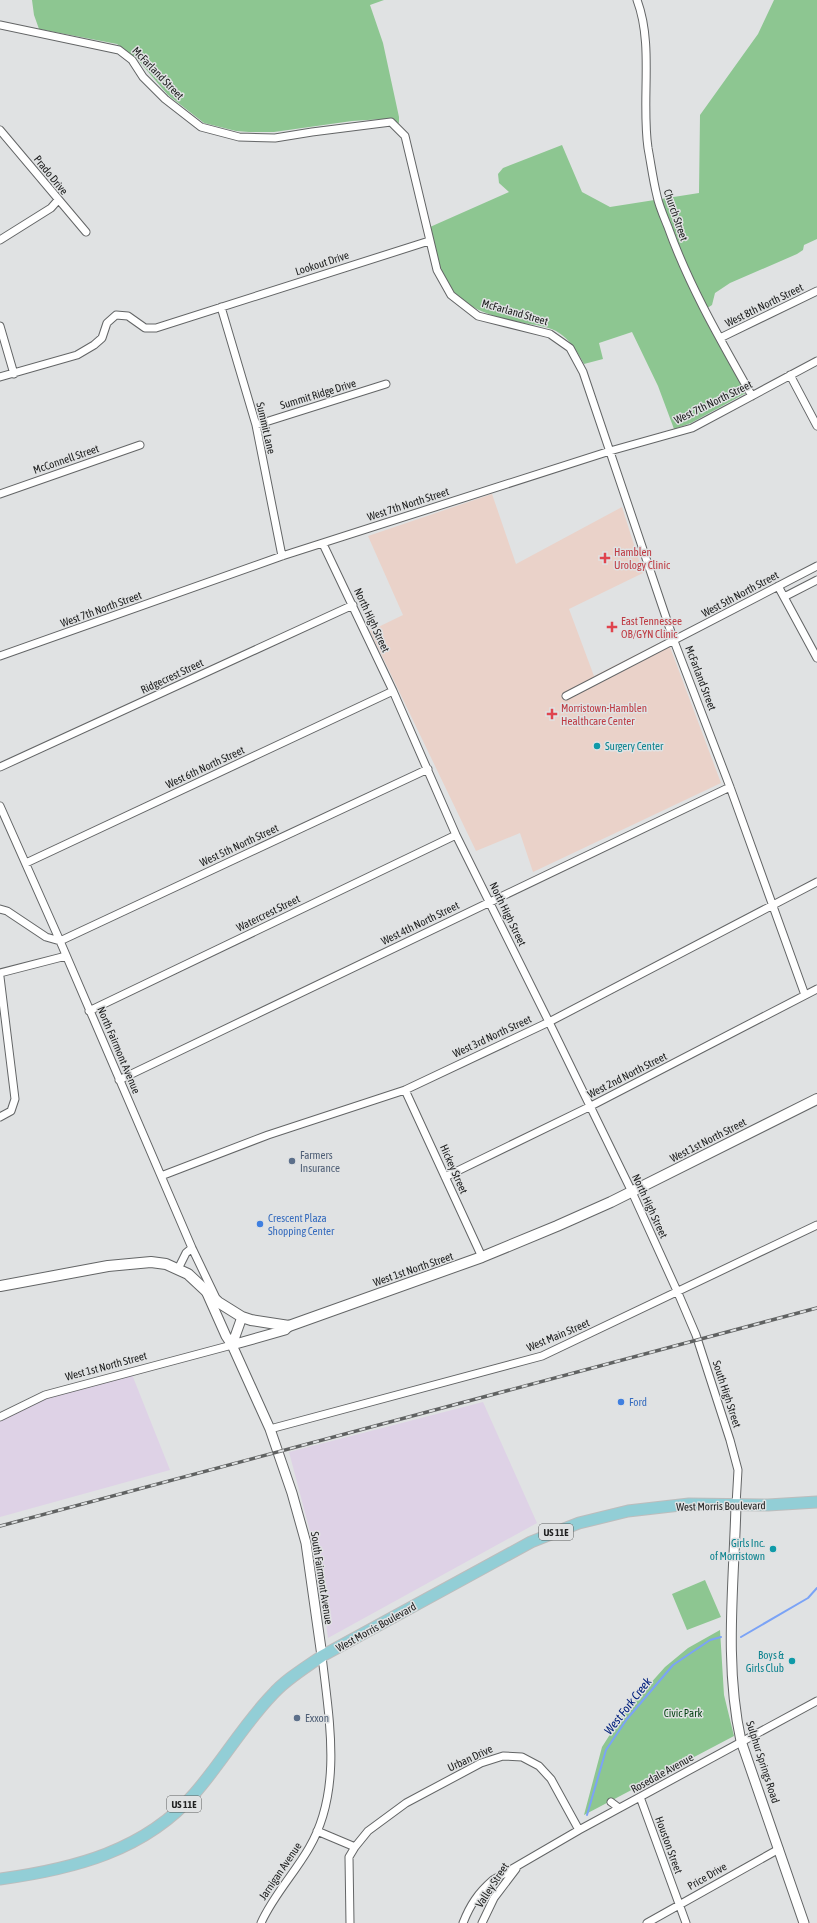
<svg xmlns="http://www.w3.org/2000/svg" width="817" height="1923" viewBox="0 0 817 1923" font-family="'Asap Condensed',sans-serif">
<rect width="100%" height="100%" fill="#e0e2e3"/>
<path fill="#ded2e6" d="M131 1372 170 1470 0 1517V1417L40 1397Z
M483 1402 537 1523 328 1638 317 1558 289 1452Z"/>
<path fill="#ead2c9" d="M492 494 516 564 622 507 643 573 569 609 594 676 667 639 721 783 533 872 520 833 476 851 370 631 403 615 368 536Z"/>
<path fill="#8dc691" d="M32 0H384L370 5 383 43 399 117V123L383 119 352 121 274 132H249L236 131 204 123 168 95 138 60 117 44 39 29 34 15Z
M774 0H817V239L804 245 803 250 797 254 730 283 715 293 712 305 701 312 746 393 691 423 674 429 658 386 632 332 599 343 603 359 584 364C577 351 570 339 556 331 546 326 535 325 524 323 494 317 461 309 446 280 437 264 434 244 430 227L509 192 499 183 498 174 503 168 562 145 582 192 610 207 699 193 700 115 758 34Z
M705 1580 721 1617 687 1630 672 1594Z
M720 1630 724 1695 734 1736 584 1815 602 1747 623 1714 665 1667 688 1648Z"/>
<g fill="none" stroke-linecap="round" stroke-linejoin="round">
<path stroke="#7ba3f6" stroke-width="2" d="M741 1637 808 1598 817 1588
M587 1815 606 1750 627 1719 673 1665 710 1640 721 1637"/>
<g stroke="#636566" stroke-width="9">
<path id="minor" d="M637 0C654 45 641 100 648 148 651 164 653 180 657 196 659 206 664 217 668 227 689 286 721 341 752 396
M0 25 119 50 132 60 143 77 165 99 201 127 239 137 275 138 312 132 391 122 405 136 437 270 451 295 478 316 550 334 570 348 583 372 674 641 730 787 805 995
M0 130 86 232
M0 240 51 208 58 200
M221 307 256 425 282 556
M0 326 14 374
M720 338 817 291
M790 375 817 426
M0 377 77 355 94 345 102 338 107 323 116 315 128 316 145 328H156L429 241
M256 425 386 384
M0 494 140 445
M323 544 393 691 456 835 549 1022 632 1192 678 1293 696 1335 730 1440 738 1470 736 1505
M778 586 817 658
M784 597 817 580
M0 656 282 556 610 451 692 428 817 361
M566 696 817 566
M0 767 353 605
M0 806 60 941 192 1248 215 1296
M26 863 393 691
M0 909 7 911 46 937 60 941
M60 941 428 769
M0 973 66 956
M0 977 15 1099 11 1111 0 1117
M89 1011 456 835
M119 1080 730 787
M405 1090 482 1257
M161 1176 268 1135 405 1090 549 1022 817 882
M445 1177 589 1107 817 989
M178 1269 186 1253 192 1248
M0 1417 45 1395 232 1345
M270 1429 542 1356 817 1225
M640 1797 686 1923
M611 1802 619 1808
M317 1831 355 1847 349 1857 350 1923
M355 1847 368 1831 406 1803 481 1763 503 1756 522 1757 539 1766 551 1779 579 1830
M261 1923C273 1896 294 1874 309 1848 343 1790 329 1719 322 1656
M463 1923C470 1905 478 1893 493 1880L579 1830 817 1701
M482 1923 494 1898 516 1869
M647 1923 779 1849"/>
</g>
<g stroke="#636566" stroke-width="11">
<path id="tertiary" d="M206 1291 226 1336 232 1345 270 1429 292 1493 306 1543 322 1656
M232 1345 285 1330 289 1326
M232 1345 242 1317
M736 1505C734 1583 724 1664 741 1741L804 1923"/>
</g>
<g stroke="#636566" stroke-width="12">
<path id="secondary" d="M0 1286 108 1266 151 1262 166 1264 188 1274 218 1302 242 1317 251 1320 289 1326 482 1257 557 1226 611 1202 817 1099"/>
</g>
<g stroke="#bcbdbd" stroke-width="13">
<path id="primary" d="M0 1879C73 1869 145 1851 195 1793 222 1762 244 1724 272 1695 286 1679 305 1668 322 1656L531 1542 579 1523 628 1511 689 1504 768 1505 817 1502"/>
</g>
<use href="#minor" stroke="#fff" stroke-width="7"/>
<use href="#tertiary" stroke="#fff" stroke-width="9"/>
<use href="#secondary" stroke="#fff" stroke-width="10"/>
<use href="#primary" stroke="#92ced6" stroke-width="11"/>
<g stroke="#606262" stroke-width="3.5">
<path id="rail" d="M0 1526 817 1308"/>
</g>
<use href="#rail" stroke="#e0e2e3" stroke-width="2" stroke-dasharray="6" stroke-linecap="butt"/>
</g>
<g fill="#e0444e" stroke="#e0e2e3" stroke-width="1.5">
<path d="M603 552h4v4h4v4h-4v4h-4v-4h-4v-4h4z"/>
<path d="M610 621h4v4h4v4h-4v4h-4v-4h-4v-4h4z"/>
<path d="M550 708h4v4h4v4h-4v4h-4v-4h-4v-4h4z"/>
</g>
<g fill="#0f9aa8" stroke="#e0e2e3" stroke-width="1.5">
<circle cx="597" cy="746" r="4"/>
<circle cx="773" cy="1549" r="4"/>
<circle cx="792" cy="1661" r="4"/>
</g>
<g fill="#5c6f8a" stroke="#e0e2e3" stroke-width="1.5">
<circle cx="292" cy="1161" r="4"/>
<circle cx="297" cy="1718" r="4"/>
</g>
<g fill="#3f7fe0" stroke="#e0e2e3" stroke-width="1.5">
<circle cx="260" cy="1224" r="4"/>
<circle cx="621" cy="1402" r="4"/>
</g>
<g text-anchor="middle" stroke-width="3" stroke-linejoin="round" paint-order="stroke">
<g fill="#e0e2e3" stroke="#5a5c5c" stroke-width="1">
<rect x="539" y="1524" width="34" height="16" rx="3"/>
<rect x="167" y="1796" width="34" height="16" rx="3"/>
</g>
<g font-size="10" font-weight="bold" fill="#212222">
<text x="556" y="1536">US 11E</text>
<text x="184" y="1808">US 11E</text>
</g>
<g font-size="11" fill="#212222" stroke="#e0e2e3">
<text transform="translate(158 73) rotate(46)" y="4">McFarland Street</text>
<text transform="translate(51 175) rotate(51)" y="4">Prado Drive</text>
<text transform="translate(676 215) rotate(71)" y="4">Church Street</text>
<text transform="translate(322 263) rotate(-18)" y="4">Lookout Drive</text>
<text transform="translate(764 305) rotate(-26)" y="4">West 8th North Street</text>
<text transform="translate(515 312) rotate(16)" y="4">McFarland Street</text>
<text transform="translate(318 394) rotate(-17)" y="4">Summit Ridge Drive</text>
<text transform="translate(713 402) rotate(-26)" y="4">West 7th North Street</text>
<text transform="translate(266 428) rotate(77)" y="4">Summit Lane</text>
<text transform="translate(66 459) rotate(-19)" y="4">McConnell Street</text>
<text transform="translate(408 504) rotate(-18)" y="4">West 7th North Street</text>
<text transform="translate(740 594) rotate(-28)" y="4">West 5th North Street</text>
<text transform="translate(101 609) rotate(-20)" y="4">West 7th North Street</text>
<text transform="translate(372 620) rotate(65)" y="4">North High Street</text>
<text transform="translate(172 676) rotate(-25)" y="4">Ridgecrest Street</text>
<text transform="translate(701 678) rotate(69)" y="4">McFarland Street</text>
<text transform="translate(205 767) rotate(-25)" y="4">West 6th North Street</text>
<text transform="translate(239 845) rotate(-25)" y="4">West 5th North Street</text>
<text transform="translate(268 913) rotate(-26)" y="4">Watercrest Street</text>
<text transform="translate(508 914) rotate(64)" y="4">North High Street</text>
<text transform="translate(420 923) rotate(-26)" y="4">West 4th North Street</text>
<text transform="translate(492 1036) rotate(-25)" y="4">West 3rd North Street</text>
<text transform="translate(119 1050) rotate(67)" y="4">North Fairmont Avenue</text>
<text transform="translate(627 1075) rotate(-27)" y="4">West 2nd North Street</text>
<text transform="translate(708 1140) rotate(-27)" y="4">West 1st North Street</text>
<text transform="translate(454 1169) rotate(66)" y="4">Hickey Street</text>
<text transform="translate(650 1206) rotate(65)" y="4">North High Street</text>
<text transform="translate(413 1269) rotate(-19)" y="4">West 1st North Street</text>
<text transform="translate(558 1335) rotate(-23)" y="4">West Main Street</text>
<text transform="translate(106 1366) rotate(-15)" y="4">West 1st North Street</text>
<text transform="translate(727 1394) rotate(72)" y="4">South High Street</text>
<text transform="translate(721 1506) rotate(-1)" y="4">West Morris Boulevard</text>
<text transform="translate(322 1578) rotate(81)" y="4">South Fairmont Avenue</text>
<text transform="translate(376 1627) rotate(-29)" y="4">West Morris Boulevard</text>
<text transform="translate(470 1758) rotate(-25)" y="4">Urban Drive</text>
<text transform="translate(763 1762) rotate(72)" y="4">Sulphur Springs Road</text>
<text transform="translate(662 1773) rotate(-29)" y="4">Rosedale Avenue</text>
<text transform="translate(669 1845) rotate(70)" y="4">Houston Street</text>
<text transform="translate(280 1871) rotate(-56)" y="4">Jarnigan Avenue</text>
<text transform="translate(707 1876) rotate(-30)" y="4">Price Drive</text>
<text transform="translate(492 1885) rotate(-57)" y="4">Valley Street</text>
</g>
<g font-size="11" fill="#be3a42" stroke="#e0e2e3" text-anchor="start">
<text x="614" y="556">Hamblen<tspan x="614" dy="13">Urology Clinic</tspan></text>
<text x="621" y="625">East Tennessee<tspan x="621" dy="13">OB/GYN Clinic</tspan></text>
<text x="561" y="712">Morristown-Hamblen<tspan x="561" dy="13">Healthcare Center</tspan></text>
</g>
<g font-size="11" fill="#0d838f" stroke="#e0e2e3" text-anchor="end">
<text x="605" y="750" text-anchor="start">Surgery Center</text>
<text x="765" y="1547">Girls Inc.<tspan x="765" dy="13">of Morristown</tspan></text>
<text x="784" y="1659">Boys &amp;<tspan x="784" dy="13">Girls Club</tspan></text>
</g>
<g font-size="11" fill="#4e5e75" stroke="#e0e2e3" text-anchor="start">
<text x="300" y="1159">Farmers<tspan x="300" dy="13">Insurance</tspan></text>
<text x="305" y="1722">Exxon</text>
</g>
<g font-size="11" fill="#366cbe" stroke="#e0e2e3" text-anchor="start">
<text x="268" y="1222">Crescent Plaza<tspan x="268" dy="13">Shopping Center</tspan></text>
<text x="629" y="1406">Ford</text>
</g>
<g font-size="11" fill="#013e0f" stroke="#e0e2e3">
<text x="683" y="1717">Civic Park</text>
</g>
<g font-size="12" font-style="italic" fill="#01207d" stroke="#e0e2e3">
<text transform="translate(628 1706) rotate(-52)" y="4">West Fork Creek</text>
</g>
</g>
</svg>
